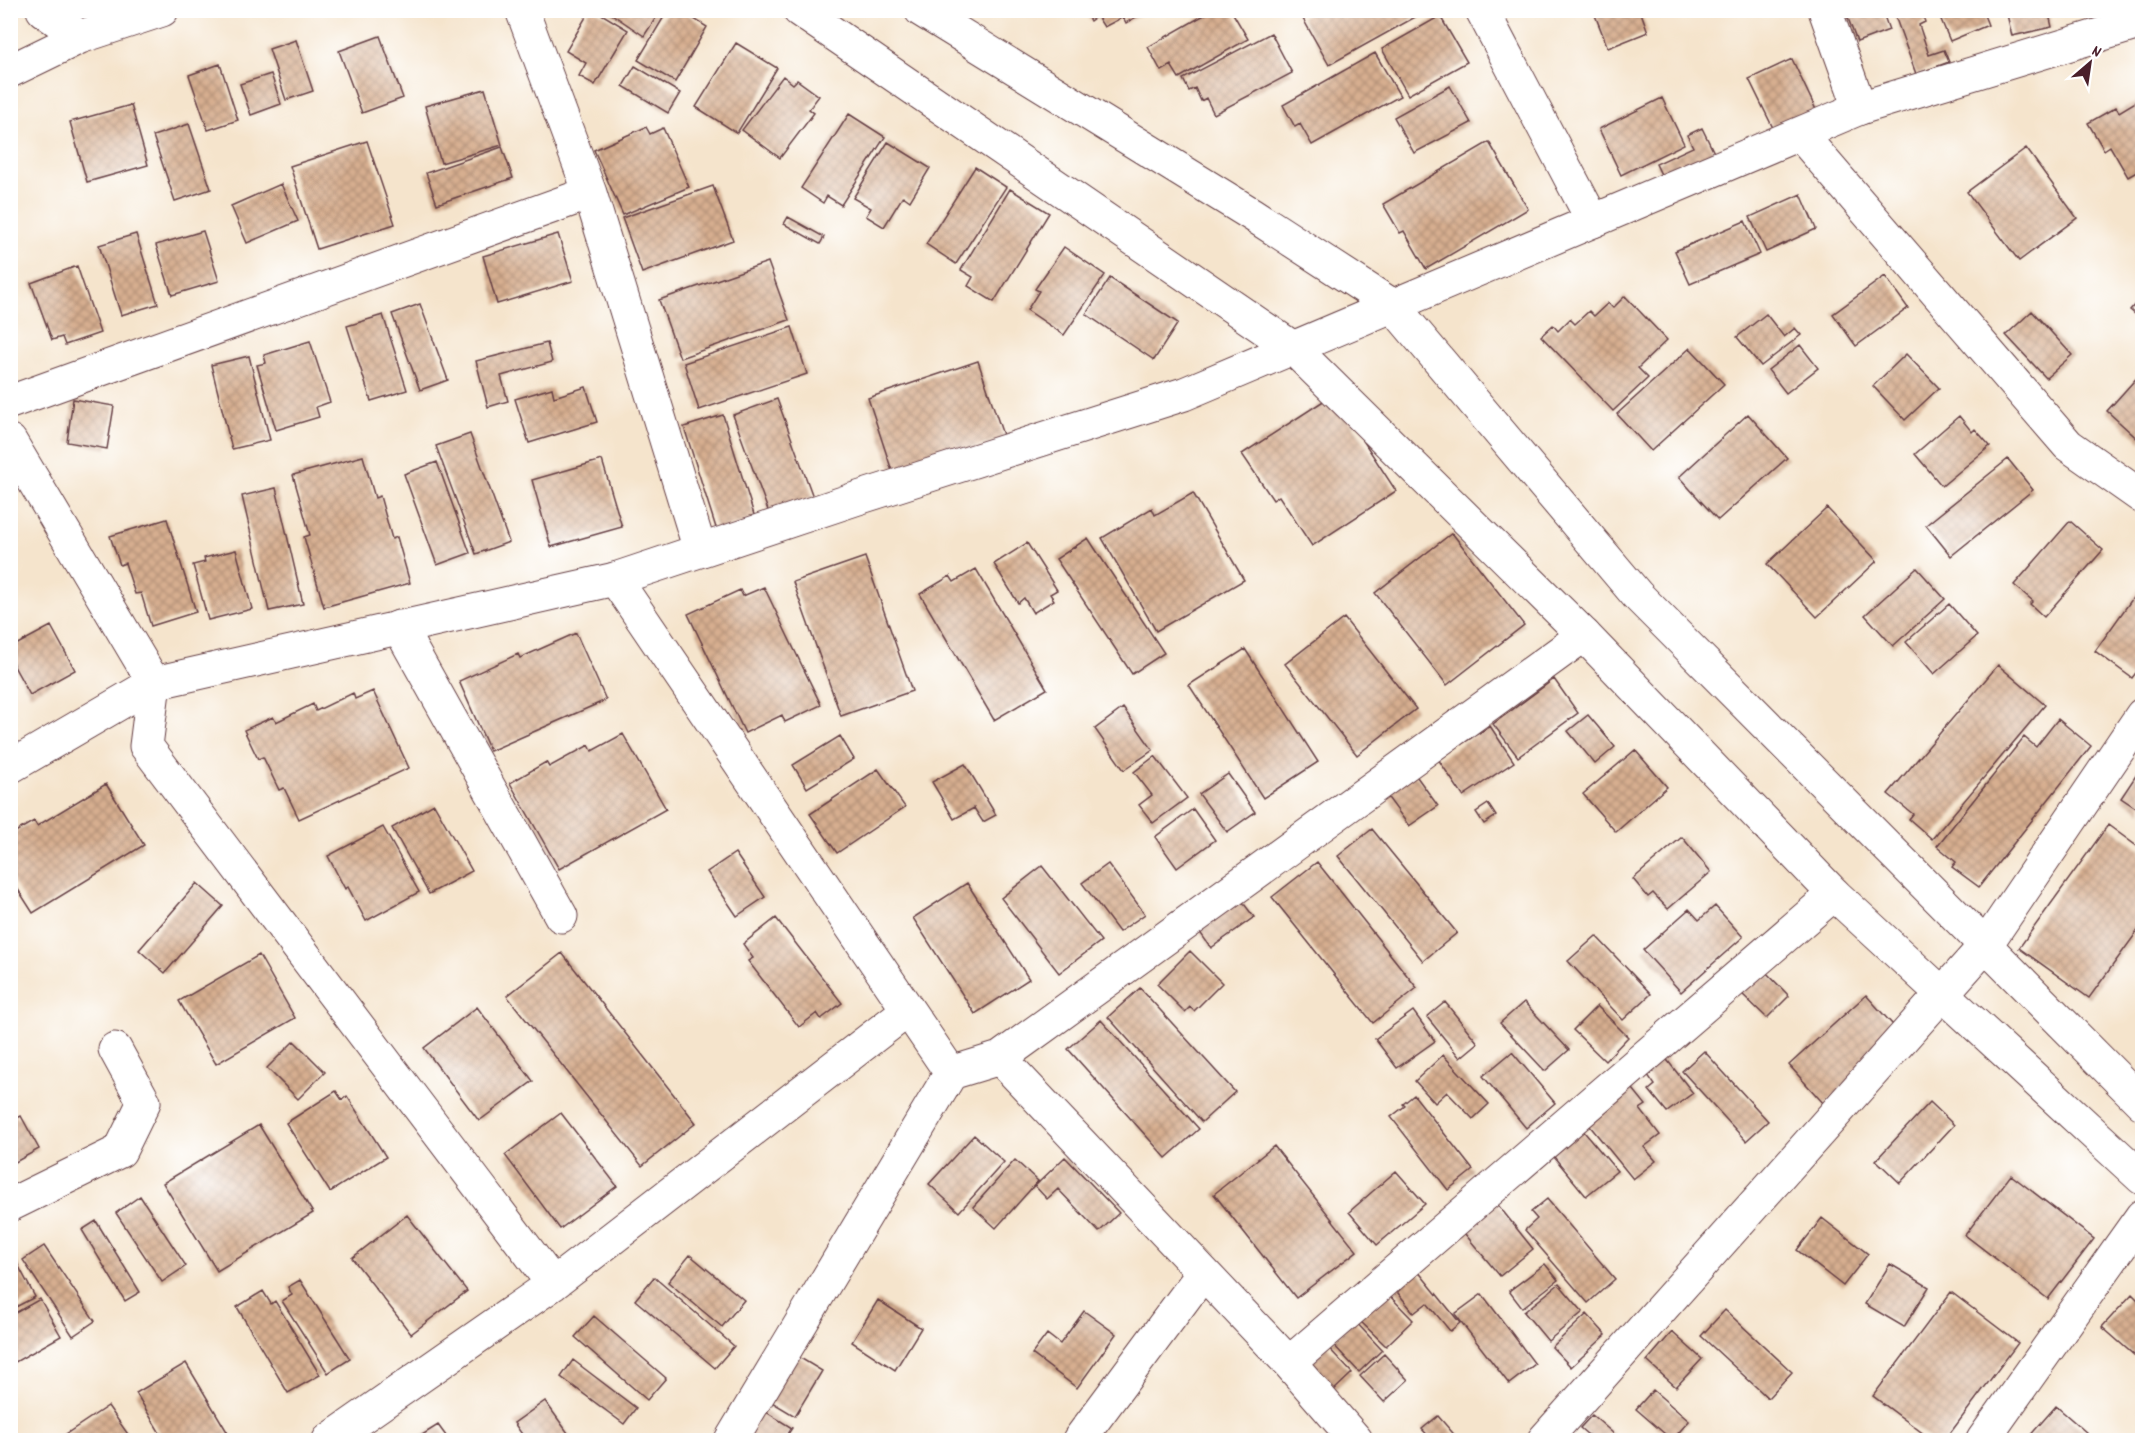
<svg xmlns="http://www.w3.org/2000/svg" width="2153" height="1451" viewBox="0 0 2153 1451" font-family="Dekko,sans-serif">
<defs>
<pattern id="building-cross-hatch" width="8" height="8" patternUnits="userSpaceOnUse" patternTransform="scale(1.5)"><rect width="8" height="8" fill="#d7af90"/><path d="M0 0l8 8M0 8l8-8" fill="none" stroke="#b08e76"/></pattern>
</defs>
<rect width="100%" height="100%" fill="#fff"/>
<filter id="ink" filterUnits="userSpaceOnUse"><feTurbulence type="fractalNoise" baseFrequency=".0167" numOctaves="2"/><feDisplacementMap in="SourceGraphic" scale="12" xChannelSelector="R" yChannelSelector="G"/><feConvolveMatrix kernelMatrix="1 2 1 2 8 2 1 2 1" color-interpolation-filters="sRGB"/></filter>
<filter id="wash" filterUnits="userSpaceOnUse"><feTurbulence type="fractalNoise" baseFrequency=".008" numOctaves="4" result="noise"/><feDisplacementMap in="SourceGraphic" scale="24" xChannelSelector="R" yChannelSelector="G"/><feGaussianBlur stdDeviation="1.35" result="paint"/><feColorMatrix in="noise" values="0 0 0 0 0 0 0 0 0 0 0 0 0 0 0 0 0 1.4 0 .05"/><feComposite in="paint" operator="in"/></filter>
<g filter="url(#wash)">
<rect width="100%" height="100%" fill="#f5e4cc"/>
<g id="blocks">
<path fill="url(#building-cross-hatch)" d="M590 10H595L628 30 595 85 579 76 586 63 566 51Z
M606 10H661L644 36Z
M668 10H680L707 27 675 82 638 60Z
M1084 10H1148L1126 23 1123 17 1104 27 1097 16 1090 21Z
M1213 10H1231L1248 39 1179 78 1171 65 1161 71 1148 47Z
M1313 10H1428L1329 65 1302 17Z
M1593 10H1640L1648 32 1608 48Z
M1845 10H1882L1889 30 1857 42Z
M1911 10H1921L1925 22 1919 25 1929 55 1944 50 1949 62 1916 74 1895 16Z
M1937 10H1982L1988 25 1950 41Z
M2006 10H2048L2052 27 2012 36Z
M1440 16 1467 62 1408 95 1382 49Z
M1271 33 1292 73 1214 114 1206 98 1201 101 1195 88 1189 91 1183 79Z
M380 36 403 98 362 113 339 51Z
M296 40 313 91 286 100 269 49Z
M736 43 777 68 737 133 696 107Z
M1375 53 1400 96 1312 145 1300 124 1295 127 1283 105Z
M1792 59 1818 114 1776 134 1749 79Z
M220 64 238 120 208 130 189 75Z
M635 66 680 93 668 113 623 86Z
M271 74 281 104 251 115 240 84Z
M783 76 793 84 797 80 819 96 809 109 814 113 780 158 742 130Z
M1450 86 1471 123 1414 153 1394 117Z
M485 89 502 145 441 163 425 106Z
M1662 98 1684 144 1621 175 1599 129Z
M2142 98V169L2128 177 2110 146 2104 150 2088 123 2116 107 2119 112Z
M131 105 148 165 87 182 70 122Z
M849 114 885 137 841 205 827 196 823 203 801 188Z
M189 124 211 189 175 201 153 136Z
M646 127 650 134 663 128 689 187 623 215 594 150Z
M1702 128 1718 161 1666 185 1656 164 1693 147 1687 135Z
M367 141 395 224 317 249 290 166Z
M888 142 930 168 910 201 903 196 884 227 866 216 871 208 853 198Z
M1489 142 1528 209 1426 269 1404 231 1400 233 1383 204Z
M502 147 513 178 437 204 426 173Z
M2026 148 2077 218 2019 261 1967 192Z
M975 167 1006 187 956 264 926 244Z
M281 184 298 221 247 243 231 206Z
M713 186 733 240 642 273 622 218Z
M1010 189 1049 213 994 302 968 286 973 277 961 270Z
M1801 194 1816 229 1766 252 1750 217Z
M788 217 824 237 820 244 784 224Z
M1745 221 1760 254 1690 284 1675 251Z
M203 231 219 281 172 295 156 245Z
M136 234 158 304 121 315 99 245Z
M558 234 573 281 497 304 483 256Z
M1064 247 1105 275 1064 335 1027 310 1039 291 1035 289Z
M768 262 789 320 680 358 659 300Z
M77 266 100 333 65 345 62 337 52 340 31 283Z
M1885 276 1908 308 1856 346 1833 314Z
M1110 278 1178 323 1154 360 1086 314Z
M1625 296 1667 340 1638 368 1648 378 1613 411 1541 336 1553 325 1558 331 1570 319 1575 324 1589 311 1594 316 1608 303 1613 308Z
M2142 296V320L2130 310Z
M420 304 448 380 420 390 392 314Z
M2032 311 2072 355 2046 378 2006 335Z
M1766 314 1784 337 1795 328 1801 335 1761 366 1737 337Z
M383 315 407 390 371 401 347 326Z
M792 327 807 374 699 410 684 363Z
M310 341 330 402 316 407 319 417 276 430 257 365 266 363 264 355Z
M547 343 552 362 501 376 508 401 488 407 476 361Z
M1800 345 1818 368 1786 393 1768 370Z
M1690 348 1724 384 1651 451 1617 414Z
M1906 354 1939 388 1905 420 1873 386Z
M249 356 270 440 232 449 211 365Z
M978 361 1004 438 893 474 868 398Z
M2142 372V443L2107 411Z
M586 387 597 422 529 443 515 399 552 388 554 397Z
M1328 398 1340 405 1396 491 1312 546 1279 496 1273 500 1242 454Z
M73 399 114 406 107 449 67 442Z
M777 399 813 497 769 513 733 415Z
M1748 414 1787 458 1718 520 1679 477Z
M723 415 755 518 717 531 684 427Z
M1959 416 1972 432 1975 429 1990 446 1942 486 1915 454Z
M470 434 509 542 476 554 436 446Z
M363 456 375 498 380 496 392 539 397 537 410 583 324 607 304 537 310 535 293 475Z
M2008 459 2033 490 1951 556 1926 525Z
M602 460 622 527 551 547 532 480Z
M437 462 470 553 437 565 404 474Z
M276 488 303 604 269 611 242 496Z
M1193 493 1244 580 1156 631 1102 538 1152 508 1155 515Z
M1827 508 1877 561 1817 617 1767 564Z
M167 519 196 612 151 626 141 593 135 594 125 563 120 565 110 536Z
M2070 521 2103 550 2044 617 2030 604 2033 601 2014 585Z
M1452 533 1524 625 1447 685 1375 593Z
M1088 538 1164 653 1132 674 1056 559Z
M1027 543 1057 590 1050 594 1054 600 1033 613 1024 598 1018 603 994 564Z
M236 550 252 609 208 620 193 565 205 562 204 558Z
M865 557 912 691 841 716 793 582Z
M1917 568 1945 599 1893 646 1865 615Z
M976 569 1047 689 994 720 920 594 950 576 954 582Z
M2142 585V665L2132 678 2095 651Z
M764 587 821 705 785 722 782 715 745 733 688 614 740 590 743 596Z
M1949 604 1977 636 1934 674 1906 642Z
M1344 618 1416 709 1357 755 1285 664Z
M51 626 75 670 30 695 10 659V648Z
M576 633 606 700 490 751 459 681 518 654 520 658Z
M1245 649 1318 762 1263 798 1189 685Z
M1998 665 2045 705 1932 839 1909 819 1913 814 1888 794Z
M1554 679 1578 713 1518 757 1493 724Z
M373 691 409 768 299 819 284 788 279 790 263 757 258 759 244 730 273 717 276 722 313 704 316 711 353 693 355 699Z
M1123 708 1153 750 1124 770 1095 729Z
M1588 715 1615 747 1595 764 1568 731Z
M2058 719 2091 746 1979 887 1952 867 1956 862 1937 846 2024 737 2036 747Z
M1490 726 1514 762 1463 796 1438 759Z
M623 734 666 809 559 869 510 783 546 762 549 767 589 745 592 751Z
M840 736 854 759 807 788 793 765Z
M1635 750 1667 787 1616 832 1583 794Z
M1155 756 1187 798 1153 823 1139 805 1152 795 1134 772Z
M965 764 996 815 983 822 974 808 954 819 932 782Z
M878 769 905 807 837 853 810 814Z
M1412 770 1438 806 1409 826 1383 791Z
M1228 774 1255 812 1227 832 1199 794Z
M2137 774 2142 777V812L2121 798Z
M106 784 144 845 33 913 10 877V835L34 821 37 826Z
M434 804 472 871 429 894 392 828Z
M1488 804 1496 816 1484 824 1476 812Z
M1193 809 1215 840 1177 868 1155 837Z
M2108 825 2142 850V925L2089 998 2019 948Z
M383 827 419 892 366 921 348 887 345 889 328 856Z
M1372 829 1457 933 1423 961 1338 856Z
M1682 837 1711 872 1668 909 1653 893 1648 897 1633 879Z
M735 853 765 897 737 916 707 872Z
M1317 862 1417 988 1373 1023 1272 897Z
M1108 864 1145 914 1119 932 1082 883Z
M1042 866 1101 941 1059 973 1001 898Z
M197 883 223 906 165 973 139 950Z
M967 883 1029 979 975 1014 913 918Z
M1241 900 1254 917 1211 948 1199 931Z
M1715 906 1743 937 1681 992 1643 950 1689 909 1699 920Z
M776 918 842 1003 821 1019 817 1013 799 1027 748 961 753 958 743 944Z
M1596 936 1651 994 1623 1020 1568 961Z
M1190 951 1222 983 1194 1011 1190 1007 1185 1012 1157 984Z
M562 953 696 1123 642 1166 507 996Z
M259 955 295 1018 216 1064 179 1001Z
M1761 967 1789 996 1767 1018 1738 990Z
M1140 988 1235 1092 1202 1122 1108 1017Z
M1866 995 1901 1034 1824 1104 1789 1065Z
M1445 1002 1478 1043 1460 1058 1427 1017Z
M1524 1002 1569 1050 1545 1071 1500 1023Z
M1597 1006 1628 1037 1605 1061 1573 1030Z
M477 1007 533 1081 479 1121 424 1048Z
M1413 1011 1435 1041 1397 1068 1375 1039Z
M1101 1020 1199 1129 1166 1158 1068 1049Z
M294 1041 325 1072 298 1099 267 1068Z
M1704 1051 1768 1121 1746 1141 1682 1071Z
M1512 1052 1555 1103 1526 1128 1483 1076Z
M1443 1055 1489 1104 1473 1119 1447 1092 1435 1103 1415 1081Z
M1664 1056 1693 1093 1667 1112 1649 1090 1655 1085 1645 1071Z
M1629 1084 1646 1105 1640 1109 1660 1135 1644 1147 1656 1161 1633 1179 1585 1120Z
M336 1091 342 1100 347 1096 386 1157 330 1192 286 1123Z
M1414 1095 1473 1170 1448 1190 1391 1117 1405 1106 1403 1104Z
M1930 1102 1954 1125 1900 1183 1876 1160Z
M13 1110 17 1118 21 1116 39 1149 10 1165V1112Z
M561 1113 617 1186 560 1229 505 1155Z
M259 1125 313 1213 217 1271 163 1183Z
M1580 1127 1617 1171 1586 1196 1550 1152Z
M974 1135 1004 1162 959 1212 929 1184Z
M1274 1146 1357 1251 1296 1298 1214 1194Z
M1065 1157 1119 1213 1099 1232 1058 1189 1047 1199 1035 1186Z
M1015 1160 1038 1181 996 1228 973 1207Z
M1396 1171 1425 1204 1377 1245 1349 1212Z
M2011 1175 2094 1239 2048 1299 1965 1235Z
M140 1196 186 1266 162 1282 116 1213Z
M1547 1199 1615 1279 1588 1303 1525 1230 1537 1219 1531 1212Z
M1494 1200 1533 1249 1500 1276 1460 1228Z
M407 1215 467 1291 411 1334 352 1258Z
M1822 1218 1868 1254 1843 1286 1797 1250Z
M96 1221 140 1292 125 1301 82 1230Z
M44 1246 95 1321 73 1336 23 1260Z
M690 1255 744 1300 722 1327 668 1282Z
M16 1261 35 1297 10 1310V1264Z
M1545 1264 1558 1280 1522 1308 1509 1291Z
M1890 1264 1929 1287 1904 1327 1865 1304Z
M1413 1265 1460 1323 1450 1331 1427 1303 1414 1313 1390 1283Z
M654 1277 734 1346 715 1368 635 1300Z
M300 1280 350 1359 328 1373 282 1301 292 1295 288 1287Z
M1559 1284 1583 1312 1548 1341 1524 1312Z
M263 1291 271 1304 275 1301 320 1375 288 1393 237 1307Z
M1385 1291 1413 1320 1386 1346 1357 1318Z
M1951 1292 2018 1343 1945 1440H1932L1873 1396Z
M1482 1294 1535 1364 1509 1384 1455 1314Z
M2132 1294 2142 1304V1362L2102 1327Z
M40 1299 61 1336 10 1365V1316Z
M878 1300 921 1328 895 1370 852 1342Z
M1725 1310 1792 1372 1768 1398 1701 1336Z
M1084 1311 1116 1334 1077 1388 1032 1354 1047 1334 1060 1344Z
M1587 1314 1606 1335 1571 1367 1552 1347Z
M594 1316 666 1378 647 1400 575 1337Z
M1354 1320 1382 1350 1359 1372 1331 1342Z
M1672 1332 1702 1359 1676 1387 1647 1361Z
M1326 1345 1352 1373 1331 1393 1305 1365Z
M787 1350 822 1371 795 1416 760 1395Z
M1384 1354 1408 1380 1384 1402 1360 1376Z
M573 1360 636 1408 624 1424 561 1377Z
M186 1363 232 1440H164L136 1393Z
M1653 1390 1689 1421 1672 1440 1636 1409Z
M545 1401 573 1440H526L514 1423Z
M753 1404 792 1428 784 1440H751L736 1431Z
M108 1406 132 1440H57Z
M2056 1406 2095 1440H2029L2027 1439Z
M1592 1415 1621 1440H1594L1580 1428Z
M1438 1416 1459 1440H1432L1422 1429Z
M438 1425 449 1440H414Z"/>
</g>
</g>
<g filter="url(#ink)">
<use href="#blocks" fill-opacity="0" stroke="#643d43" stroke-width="1.5"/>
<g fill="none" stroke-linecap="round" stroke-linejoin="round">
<g stroke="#643d43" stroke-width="35">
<path id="minor" d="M43 10 80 37
M522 10 590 193 700 550
M1482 10 1593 221
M1825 10 1860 108
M10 71 80 37 162 10
M1800 134 2068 445 2142 497
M10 402 590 193
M10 441 154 683 146 746 553 1284
M615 579 951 1073
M399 627 561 916
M1000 1058 1289 1363 1356 1440
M10 1205 120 1151 144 1102 115 1049
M1289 1363 1834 894
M329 1440 553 1284 908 1010
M731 1440 951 1073 1000 1058 1584 635
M1079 1440 1203 1273
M1544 1440 1985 946 2142 715
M1983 1440 2142 1216"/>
</g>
<g stroke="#643d43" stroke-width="35">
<path id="tertiary" d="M799 10 1293 348 1584 635 1834 894 2142 1178
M921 10 1253 215 1393 306 1637 595 2142 1103
M10 767 154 683 615 579 855 499 1184 394 1860 108 2142 22"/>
</g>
<use href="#minor" stroke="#fff" stroke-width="33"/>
<use href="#tertiary" stroke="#fff" stroke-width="33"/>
</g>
</g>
<rect width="2153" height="1451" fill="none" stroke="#fff" stroke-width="36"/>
<g transform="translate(2090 63) rotate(29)" stroke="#ffffff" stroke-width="4.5" paint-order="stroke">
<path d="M0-4.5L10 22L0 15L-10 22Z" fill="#4a1f2b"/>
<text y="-9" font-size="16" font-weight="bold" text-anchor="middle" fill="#4a1f2b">N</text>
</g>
</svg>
